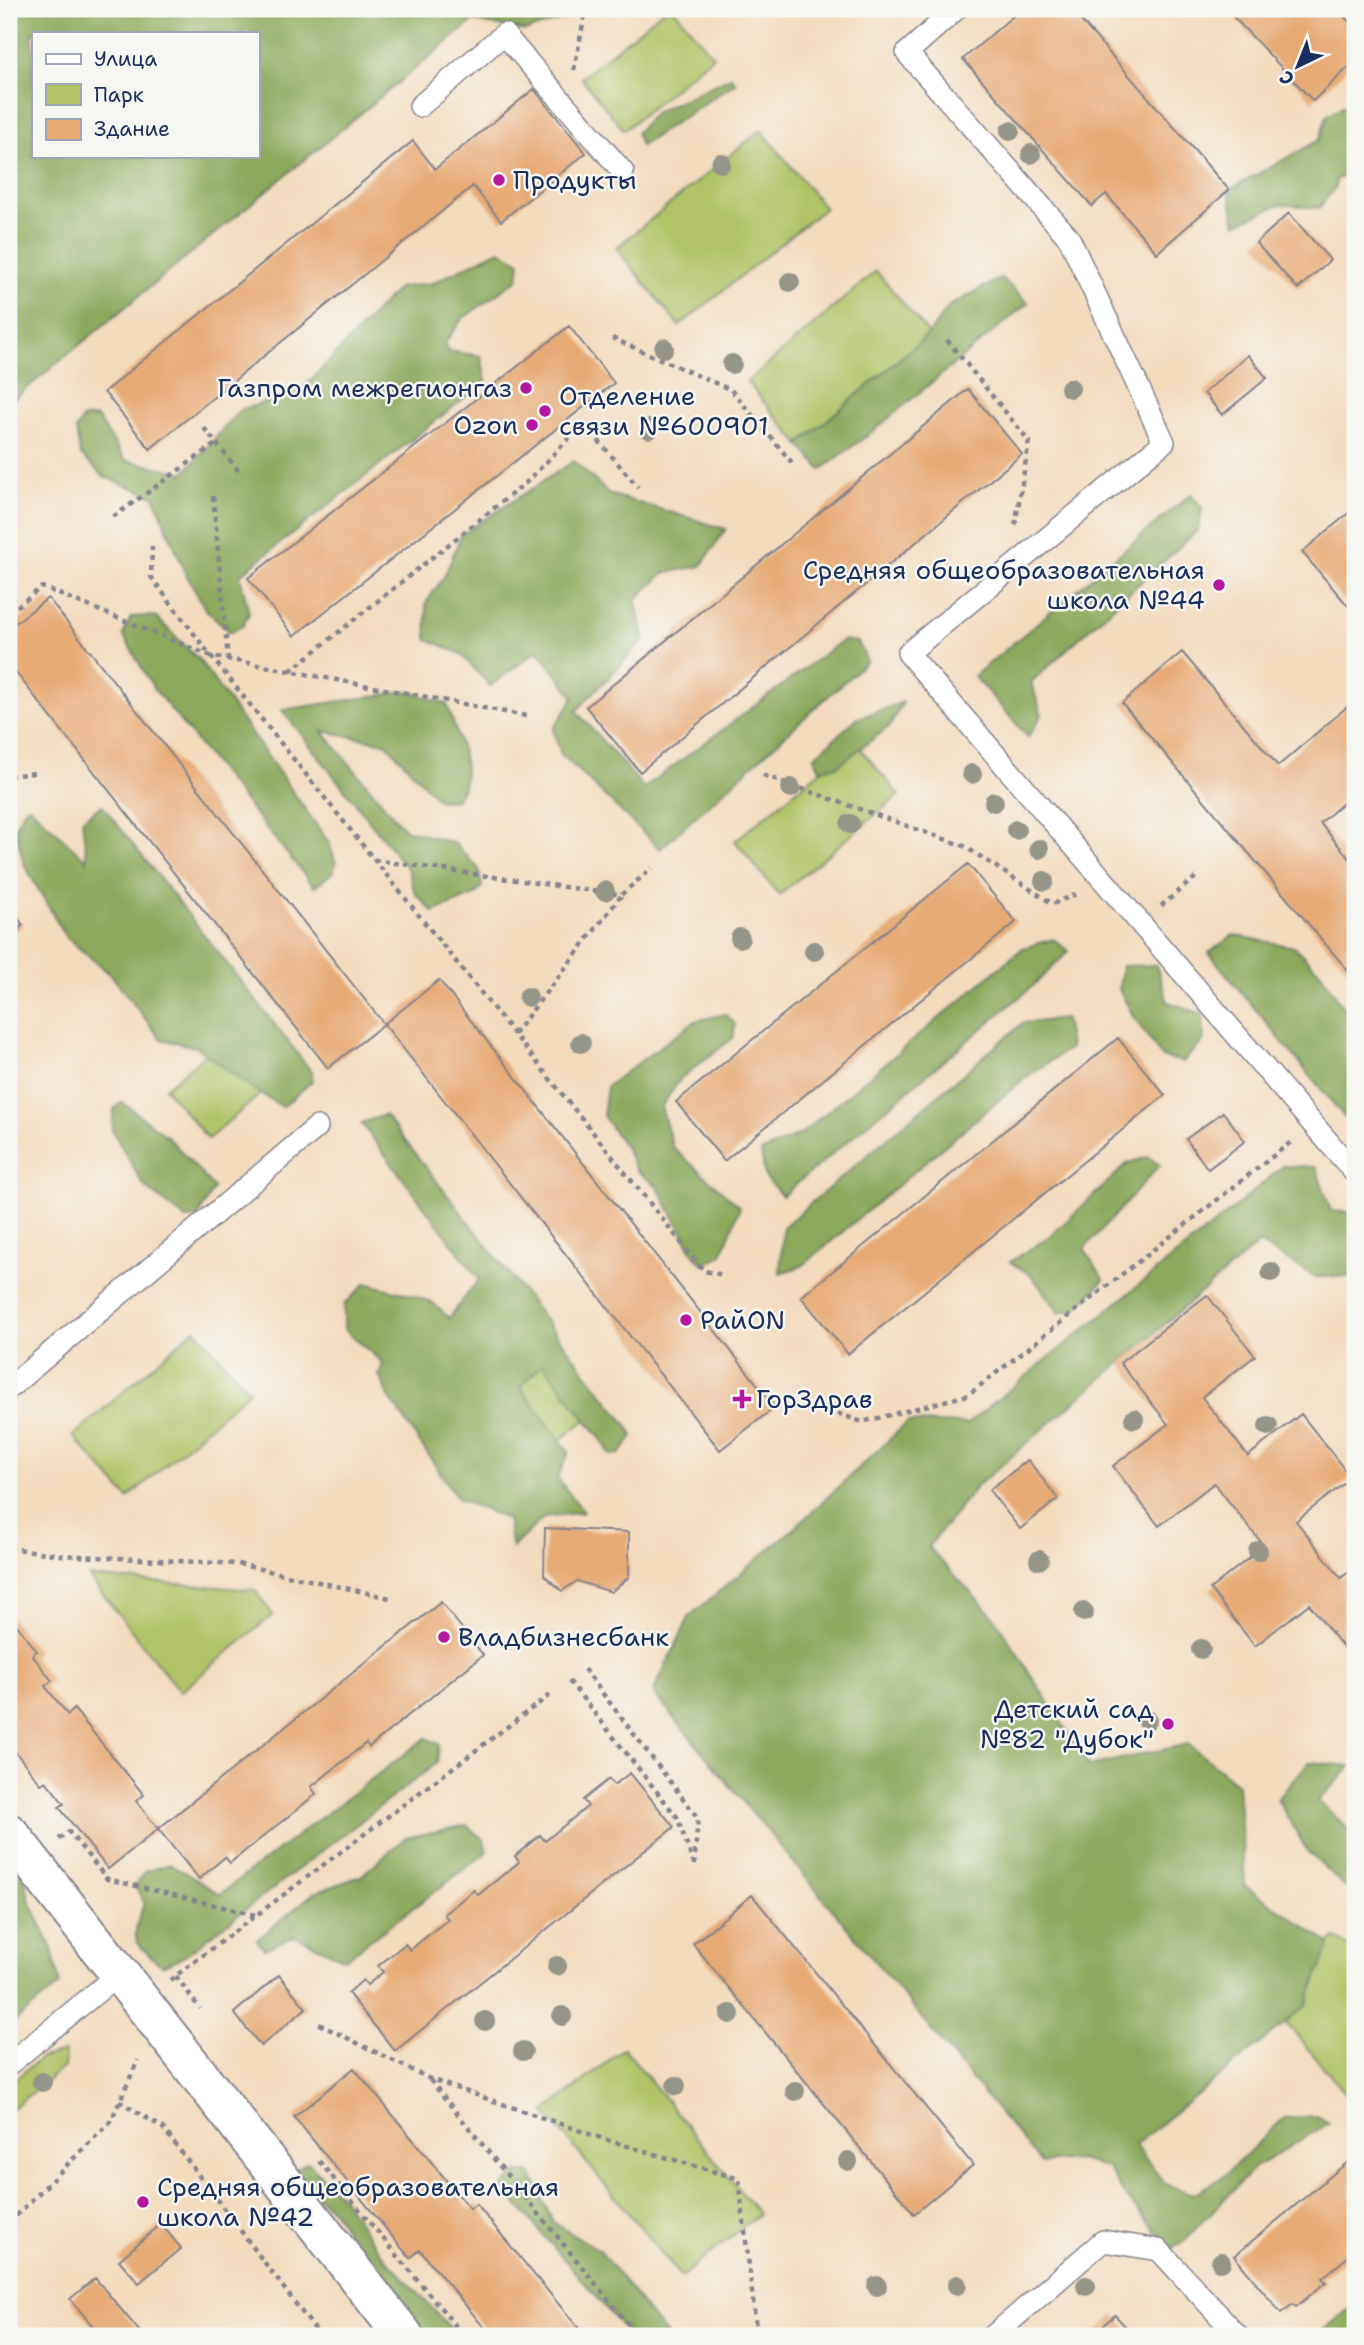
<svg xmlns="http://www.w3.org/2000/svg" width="1364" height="2345" viewBox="0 0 1364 2345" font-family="'Shantell Sans',sans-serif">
<rect width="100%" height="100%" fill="#f6f6f2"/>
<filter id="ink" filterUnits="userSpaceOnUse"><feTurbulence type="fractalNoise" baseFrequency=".0143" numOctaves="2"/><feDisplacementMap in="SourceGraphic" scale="14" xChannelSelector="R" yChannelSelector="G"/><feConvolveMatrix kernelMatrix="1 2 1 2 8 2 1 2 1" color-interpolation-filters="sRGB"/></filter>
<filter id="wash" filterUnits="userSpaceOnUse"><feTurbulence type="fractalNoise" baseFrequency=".00686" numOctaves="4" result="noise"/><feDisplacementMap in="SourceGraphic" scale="28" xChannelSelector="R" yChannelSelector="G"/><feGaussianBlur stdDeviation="1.57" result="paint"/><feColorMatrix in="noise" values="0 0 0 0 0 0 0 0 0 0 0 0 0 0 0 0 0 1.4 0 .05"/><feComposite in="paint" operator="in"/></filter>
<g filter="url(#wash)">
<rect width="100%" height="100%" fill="#f3dbbe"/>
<path fill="#b1c366" stroke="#667962" stroke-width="2" d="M665 9H674L713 56 624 130 581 78Z
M761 130 825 208 679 326 616 248Z
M876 271 929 334 799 444 747 382Z
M855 742 899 795 779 895 735 841Z
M227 1036 270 1086 208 1139 165 1088Z
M195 1329 249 1391 128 1498 73 1436Z
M525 1329 592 1415 544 1452 477 1366Z
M89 1577 255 1590 273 1615 180 1692Z
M1335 1938 1355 1951V2086L1351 2100 1265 1998Z
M624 2048 759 2214 681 2277 545 2112Z
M65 2052 64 2067 9 2111V2084L41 2058Z"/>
<path fill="#8ca95b" stroke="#546c5c" stroke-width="2" fill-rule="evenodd" d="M9 9H599L525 31 473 21 9 403ZM33 33H257V156H33Z
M731 77 736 82 641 146 636 133 655 112Z
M1355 98V176L1337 178 1334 189 1319 208 1280 204 1236 224 1229 190 1319 140 1327 116Z
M500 250 520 262 518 279 462 319 445 343 446 351 481 356 486 381 240 575 249 613 243 626 230 632 205 609 184 570 154 496 104 477 80 454 76 429 83 418 97 417 125 460 184 473 240 410 300 392 398 288 432 283Z
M1001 278 1028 303 873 431 821 470 799 444 929 334 949 306Z
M574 461 609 494 726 529 701 566 664 573 635 600 645 639 576 711 644 788 843 640 858 642 867 661 660 849 561 754 553 730 574 697 538 650 490 686 460 653 427 639 426 603 445 575 461 535Z
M1191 494 1202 508 1198 530 1031 682 1042 715 1028 737 974 676Z
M155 616 200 661 329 843 336 864 332 873 314 887 154 689 123 635 131 617Z
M408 691 447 704C455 731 477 775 456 799L438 800 386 743 322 731 404 829 454 843 479 869 482 887 475 895 433 912 415 893 408 870 282 710Z
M903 702 890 726 837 766 820 769 814 757 856 719Z
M102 805 312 1072V1081L283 1107 256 1091 196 1047 161 1039 111 975 66 937 24 864 15 827 24 810 29 806 87 861 82 820Z
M1233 935 1294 947 1320 972 1355 1026V1130L1209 953Z
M1053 939 1069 951 1035 984 782 1196 765 1177 761 1152 801 1134 1023 948Z
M1156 965 1168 1002 1203 1014 1204 1040 1183 1062 1162 1057 1133 1016 1119 989 1122 966Z
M725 1014 735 1024 733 1038 681 1078 661 1107 673 1148 740 1207 722 1254 705 1265 695 1256 657 1186 637 1171 625 1147 603 1116 607 1086 695 1021Z
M1065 1019 1070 1048 1026 1077 802 1266 780 1273 783 1227 1023 1023Z
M122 1102 168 1137 214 1188 197 1218 186 1219 144 1186 112 1130 114 1109Z
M385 1115 627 1425 633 1436 620 1454 610 1455 604 1443 543 1364 520 1387 569 1452 557 1478 584 1512 544 1517 512 1548 507 1519 458 1499 389 1397 379 1375 383 1363 344 1329V1305L366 1283 414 1296 433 1303 449 1318 479 1279 361 1123Z
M1148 1157 1160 1165 1084 1249 1104 1280 1075 1310 1059 1312 1031 1275 1010 1262 1052 1235 1128 1163Z
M1283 1166 1316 1167 1331 1211 1355 1213V1299L1350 1276 1316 1277 1259 1243 977 1486 928 1547 994 1617 1089 1766 1188 1744 1238 1784 1245 1886 1330 1944 1306 2006 1135 2145 1165 2184 1193 2194 1224 2176 1284 2118 1317 2116 1329 2123 1254 2168 1183 2242 1172 2249 1125 2196 1107 2167 1078 2160 1041 2163 653 1692 690 1616 791 1531 908 1422 967 1424 1233 1209Z
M426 1738 439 1744 437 1763 183 1957 162 1966C131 1939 131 1942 144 1903L135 1885 146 1871 171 1864 220 1894Z
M1309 1762 1351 1766 1318 1801 1355 1835V1896L1308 1852 1277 1799Z
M466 1825 484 1840 487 1852 345 1959 295 1936 264 1949 257 1940 314 1893 361 1876 405 1838Z
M9 1859 24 1875 29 1899 52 1949 60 1985 9 2026Z
M308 2162 339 2194 379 2251 458 2336H423L363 2261 334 2211 289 2172Z
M516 2173H531L553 2222 599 2250 667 2336H630L502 2187Z
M1355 2304V2336H1293L1321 2332Z"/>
<g id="blocks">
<path fill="#e7aa74" d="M1021 9H1071L1229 190 1157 253 1106 194 1092 206 963 59Z
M1226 9H1337L1355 28V61L1313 101Z
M534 89 586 153 501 221 473 186 150 449 104 392 413 141 435 169Z
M1289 213 1330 260 1298 289 1256 243Z
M569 326 614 383 294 636 248 578Z
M1248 355 1267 378 1222 415 1204 393Z
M968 389 1022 454 640 772 586 707Z
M1351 511 1355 516V614L1302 552Z
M48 598 384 1024 328 1068 9 664V628Z
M1182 652 1278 766 1355 700V793L1320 823 1355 865V979L1122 703Z
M968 864 1016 922 724 1161 676 1102Z
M9 907 23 925 9 937Z
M439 980 775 1407 720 1450 384 1024Z
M1118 1038 1165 1095 848 1354 801 1297Z
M1223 1112 1245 1141 1208 1169 1186 1139Z
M1207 1295 1255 1356 1202 1397 1248 1456 1301 1414 1351 1478 1296 1521 1341 1578 1355 1567V1662L1309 1604 1255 1646 1210 1589 1264 1546 1214 1483 1159 1526 1113 1466 1168 1424 1120 1363Z
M1028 1460 1058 1499 1020 1529 989 1490Z
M545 1528 629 1532V1577L611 1592 577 1581 562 1591 544 1575Z
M441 1602 483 1655 369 1747 366 1743 311 1787 316 1794 230 1863 225 1857 199 1879 158 1829Z
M9 1615 37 1651 32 1655 52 1681 45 1686 68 1715 74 1709 144 1795 136 1801 158 1829 108 1869 59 1807 64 1804 46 1781 41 1784 9 1744Z
M630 1773 674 1827 395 2051 348 1993 363 1980 367 1985 383 1972 378 1966 405 1944 410 1950 448 1919 444 1914 474 1890 478 1895 519 1862 515 1856 540 1835 545 1841 588 1806 583 1800 609 1779 614 1785Z
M752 1895 973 2165 914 2214 693 1944Z
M279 1975 306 2008 261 2046 234 2013Z
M354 2068 470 2209 476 2204 585 2336H491L420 2250 410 2258 294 2117Z
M1355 2156V2251L1322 2278 1326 2282 1296 2307 1293 2304 1281 2313 1234 2256Z
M161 2224 181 2248 139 2283 119 2260Z
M95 2278 140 2332 136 2336H101L70 2299Z
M1115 2315 1134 2336H1095L1093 2334Z"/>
</g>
</g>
<g filter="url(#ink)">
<use href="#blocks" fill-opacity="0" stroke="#87858e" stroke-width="2"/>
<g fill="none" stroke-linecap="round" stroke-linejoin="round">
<g stroke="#87858e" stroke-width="24">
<path id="service" d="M956 9 907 53 1069 238 1164 442 908 653 1355 1173
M420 106 504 34 623 172
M9 1388 317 1127
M9 2064 119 1974
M993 2336 1103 2241 1159 2250 1238 2336"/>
</g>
<g stroke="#87858e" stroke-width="42">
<path id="minor" d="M9 1833 404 2336"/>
</g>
<path stroke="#87858e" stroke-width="4.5" stroke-dasharray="5 5" stroke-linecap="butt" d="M574 70 586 9
M612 338 731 390 794 465
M947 340 1029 441 1015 526
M585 425 638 487
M204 428 241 474
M213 496 228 659
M113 517 217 443
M152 546 151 577 211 656 704 1271 724 1275
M9 613 42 587 211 656 526 716
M290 671 528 481 570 437
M763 775 964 846 1053 904 1076 894
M9 776 34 773
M374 860 621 895 652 868
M1161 906 1197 876
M514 1034 621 896
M828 1410 862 1422 968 1395 1291 1142
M9 1548 61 1555 238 1564 390 1598
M584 1669 698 1818 694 1866
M569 1681 677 1817 693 1862
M59 1839 69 1832 107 1879 256 1915
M176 1976 200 2009
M170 1980 551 1694
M319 2024 430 2079 607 2140 739 2179 757 2336
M430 2080 638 2336
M119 2101 163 2128 320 2336
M319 2161 464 2336
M9 2223 111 2121 138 2060"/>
<use href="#service" stroke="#fff" stroke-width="21"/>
<use href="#minor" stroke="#fff" stroke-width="38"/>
</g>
<g fill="#95958a">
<circle cx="1010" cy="131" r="10"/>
<circle cx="1031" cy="154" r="10"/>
<circle cx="721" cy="163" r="10"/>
<circle cx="790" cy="282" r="10"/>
<circle cx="664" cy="348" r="10"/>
<circle cx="732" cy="364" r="10"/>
<circle cx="1070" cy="388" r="10"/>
<circle cx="649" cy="429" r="10"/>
<circle cx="972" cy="774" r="10"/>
<circle cx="791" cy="788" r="10"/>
<circle cx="994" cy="802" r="10"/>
<circle cx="850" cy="824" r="10"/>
<circle cx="1016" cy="830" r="10"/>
<circle cx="1039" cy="849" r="10"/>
<circle cx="1044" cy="881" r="10"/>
<circle cx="605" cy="891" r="10"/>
<circle cx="740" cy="938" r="10"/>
<circle cx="814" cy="951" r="10"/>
<circle cx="528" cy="997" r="10"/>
<circle cx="581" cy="1043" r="10"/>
<circle cx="1271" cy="1272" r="10"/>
<circle cx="1134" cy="1419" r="10"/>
<circle cx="1268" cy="1426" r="10"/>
<circle cx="1258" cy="1551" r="10"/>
<circle cx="1039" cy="1560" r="10"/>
<circle cx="1084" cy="1612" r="10"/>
<circle cx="1201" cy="1649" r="10"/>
<circle cx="1147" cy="1720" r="10"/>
<circle cx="557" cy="1966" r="10"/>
<circle cx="730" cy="2014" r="10"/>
<circle cx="562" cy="2016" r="10"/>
<circle cx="485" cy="2021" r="10"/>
<circle cx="523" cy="2051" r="10"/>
<circle cx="42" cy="2082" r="10"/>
<circle cx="676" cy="2086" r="10"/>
<circle cx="795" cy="2091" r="10"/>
<circle cx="848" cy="2161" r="10"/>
<circle cx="1221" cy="2262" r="10"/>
<circle cx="957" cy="2285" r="10"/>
<circle cx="877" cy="2286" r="10"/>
<circle cx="1086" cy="2286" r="10"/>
</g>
</g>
<g fill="#b5179e" stroke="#f6f6f2" stroke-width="2.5">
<circle cx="499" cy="180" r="7"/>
<circle cx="526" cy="388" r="7"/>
<circle cx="545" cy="411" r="7"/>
<circle cx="532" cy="425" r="7"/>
<circle cx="1219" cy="585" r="7"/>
<circle cx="686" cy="1320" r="7"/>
<path d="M738.5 1388.5h7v7h7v7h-7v7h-7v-7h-7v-7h7z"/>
<circle cx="444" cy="1637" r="7"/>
<circle cx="1168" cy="1724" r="7"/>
<circle cx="143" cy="2202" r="7"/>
</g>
<g text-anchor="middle" stroke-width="5" stroke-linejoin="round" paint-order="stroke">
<g font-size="26" fill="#1b2f5e" stroke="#f6f6f2" text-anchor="start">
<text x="513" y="189">Продукты</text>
<text x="512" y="397" text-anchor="end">Газпром межрегионгаз</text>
<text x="559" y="405">Отделение<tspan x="559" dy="30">связи №600901</tspan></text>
<text x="518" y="434" text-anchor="end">Ozon</text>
<text x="1205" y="579" text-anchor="end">Средняя общеобразовательная<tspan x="1205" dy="30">школа №44</tspan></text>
<text x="700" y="1329">РайON</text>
<text x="756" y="1408">ГорЗдрав</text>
<text x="458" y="1646">Владбизнесбанк</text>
<text x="1154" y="1718" text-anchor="end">Детский сад<tspan x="1154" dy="30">№82 "Дубок"</tspan></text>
<text x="157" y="2196">Средняя общеобразовательная<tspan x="157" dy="30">школа №42</tspan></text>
</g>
</g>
<rect width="1364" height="2345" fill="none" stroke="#f6f6f2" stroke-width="35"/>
<rect x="32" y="32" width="228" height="126" fill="#f6f6f2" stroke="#9ea6b7" stroke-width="2"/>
<rect x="46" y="54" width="35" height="10" fill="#ffffff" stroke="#9ea6b7" stroke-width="2"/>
<text x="94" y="66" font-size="21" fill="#1b2f5e">Улица</text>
<rect x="46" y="84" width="35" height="21" fill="#b1c366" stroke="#9ea6b7" stroke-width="2"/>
<text x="94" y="102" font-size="21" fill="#1b2f5e">Парк</text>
<rect x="46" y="119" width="35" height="21" fill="#e7aa74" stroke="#9ea6b7" stroke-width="2"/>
<text x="94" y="136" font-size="21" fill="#1b2f5e">Здание</text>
<g transform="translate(1298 66) rotate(223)" stroke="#f6f6f2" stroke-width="5" paint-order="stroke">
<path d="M0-5L12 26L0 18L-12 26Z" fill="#1b2f5e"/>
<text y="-10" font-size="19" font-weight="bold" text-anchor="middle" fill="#1b2f5e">С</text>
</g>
</svg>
